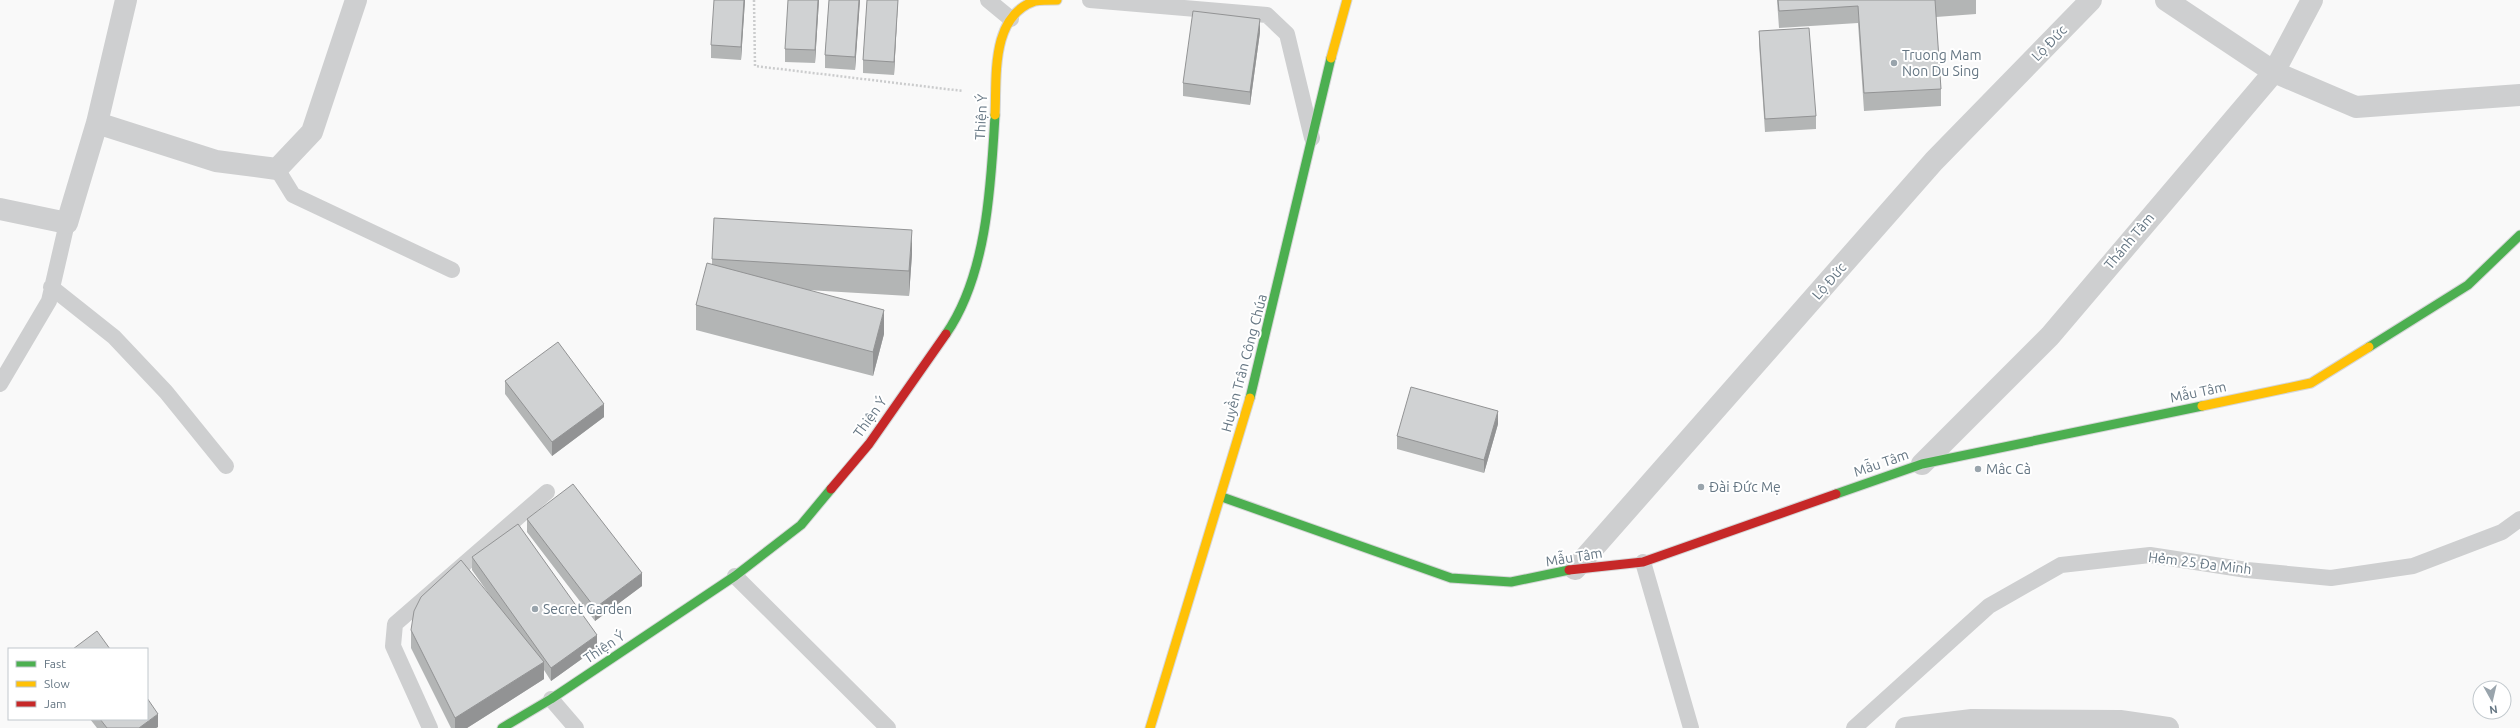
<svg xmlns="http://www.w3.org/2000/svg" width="2520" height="728" viewBox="0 0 2520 728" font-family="Ubuntu,sans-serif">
<rect width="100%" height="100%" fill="#f9f9f9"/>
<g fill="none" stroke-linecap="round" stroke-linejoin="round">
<g stroke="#d5d6d7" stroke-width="11">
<path id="fast" d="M946 334C987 275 991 185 995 115
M2369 347 2468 285 2520 235
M1250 398 1331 58
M1836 494 1922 464 2202 406
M1222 497 1451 578 1511 582 1569 570
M502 728 551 699 735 576 801 525 831 489"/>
</g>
<g stroke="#d5d6d7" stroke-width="11">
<path id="slow" d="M1331 58 1347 0
M995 115C997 78 990 16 1035 1 1042 0 1050 0 1057 0
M2202 406 2311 383 2369 347
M1150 728 1250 398"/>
</g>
<g stroke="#d5d6d7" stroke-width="11">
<path id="jam" d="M831 489 869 444 946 334
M1569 570 1643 562 1836 494"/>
</g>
<path stroke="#cbcccd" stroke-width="2.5" stroke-dasharray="2 2" stroke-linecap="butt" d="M754 0 755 66 963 91"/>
<path stroke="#cecfd0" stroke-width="16" d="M988 0 1011 19
M1090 0 1267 15 1287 34 1312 138
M277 169 293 195 452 270
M51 287 114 337 166 392 226 466
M0 384 49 301 67 223
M1643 562 1691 728
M735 576 888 728
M551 699 576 728
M430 728 393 646 395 624 547 492
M1854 728 1989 606 2061 565 2150 555 2247 570 2331 578 2413 566 2502 532 2520 519"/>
<path stroke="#cecfd0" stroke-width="22" d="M2166 0 2274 72 2356 107 2520 95
M97 123 216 161 277 169 312 132 356 0
M0 209 67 223 97 123 126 0
M1922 464 2050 336 2274 72 2312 0
M1575 569 1934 161 2091 0
M1906 728 1972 720 2120 721 2168 728"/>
<use href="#fast" stroke="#4caf50" stroke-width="9"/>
<use href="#slow" stroke="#ffc107" stroke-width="9"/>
<use href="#jam" stroke="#c62828" stroke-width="9"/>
</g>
<path fill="#b3b5b5" d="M745 0 741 60 711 58V45Z
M819 0 815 63 785 62V49Z
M829 0H860L855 70 825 68V55Z
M867 0H898L894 75 863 73V60Z
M1777 0H1976V14L1936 17 1941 89V106L1864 111 1858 23 1779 28Z
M1759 31 1816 116V129L1765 132 1759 44Z
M1260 32 1250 105 1183 96V83Z
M912 254 909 296 807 290 884 334 873 376 696 330V305L712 265V259Z
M505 381 604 417 552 456 505 394Z
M1498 424 1484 473 1397 449V436Z
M527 519 642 586 595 621 527 532Z
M472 557 597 648 551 681 544 670V679L467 728H451L411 648V630L491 597 472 570Z
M90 719H147L158 727 156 728H97Z"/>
<path fill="#929394" d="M744 0H745L741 60V47Z
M818 0H819L815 63V50Z
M859 0H860L855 70V57Z
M898 0 894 75V62Z
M1260 19V32L1250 105V92Z
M912 230V254L909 296V271Z
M884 310V334L873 376V352Z
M604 404V417L552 456V442Z
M1498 411V424L1484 473V460Z
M642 573V586L595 621V608Z
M597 635V648L551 681V668Z
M544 662V679L467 728H455V718Z
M158 714V727L156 728H139Z"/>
<path fill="#d0d2d3" stroke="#929394" d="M714 0H744L741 47 711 45Z
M788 0H818L815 50 785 49Z
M829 0H859L855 57 825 55Z
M867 0H898L894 62 863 60Z
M1778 0H1935L1941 89 1864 93 1858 6 1779 11Z
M1193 11 1260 19 1250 92 1183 83Z
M1809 28 1816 116 1765 119 1759 31Z
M714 218 912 230 909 271 712 259Z
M707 263 884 310 873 352 696 305Z
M558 342 604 404 552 442 505 381Z
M1411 387 1498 411 1484 460 1397 436Z
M573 484 642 573 595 608 527 519Z
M518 524 597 635 551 668 472 557Z
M461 560 544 662 455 718 411 630 414 611 421 597Z
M97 631 110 649H73Z
M147 698 158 714 139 728H107L100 719H147Z"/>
<g fill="#99a4ac" stroke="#fff" stroke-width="1.5">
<circle cx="1894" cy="63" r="4"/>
<circle cx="1978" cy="469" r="4"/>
<circle cx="1701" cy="487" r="4"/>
<circle cx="535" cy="609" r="4"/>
</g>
<g text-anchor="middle" stroke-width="4" stroke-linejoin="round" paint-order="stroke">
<g font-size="14" fill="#657683" stroke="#fff">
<text transform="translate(2049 43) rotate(-46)" y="5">Lộ Đức</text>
<text transform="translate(981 117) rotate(-87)" y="5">Thiện Ý</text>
<text transform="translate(2129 241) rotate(-50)" y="5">Thánh Tâm</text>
<text transform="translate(1829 281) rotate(-49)" y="5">Lộ Đức</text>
<text transform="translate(1244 363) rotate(-75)" y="5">Huyền Trân Công Chúa</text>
<text transform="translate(2198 392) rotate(-12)" y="5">Mẫu Tâm</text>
<text transform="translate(870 417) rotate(-54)" y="5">Thiện Ý</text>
<text transform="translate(1881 463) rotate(-19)" y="5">Mẫu Tâm</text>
<text transform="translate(1574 557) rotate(-9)" y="5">Mẫu Tâm</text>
<text transform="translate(2200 563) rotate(7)" y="5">Hẻm 25 Đa Minh</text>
<text transform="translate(604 647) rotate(-34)" y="5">Thiện Ý</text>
</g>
<g font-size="14" fill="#657683" stroke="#fff" text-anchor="start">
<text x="1902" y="60">Truong Mam<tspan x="1902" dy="16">Non Du Sing</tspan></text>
<text x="1986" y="474">Mâc Cà</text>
<text x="1709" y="492">Đài Đức Mẹ</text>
<text x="543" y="614">Secret Garden</text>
</g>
</g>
<rect x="8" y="648" width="140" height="72" fill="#ffffff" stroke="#c1c8cd"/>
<rect x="16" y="661" width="20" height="6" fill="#4caf50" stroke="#c1c8cd"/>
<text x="44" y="668" font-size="12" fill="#657683">Fast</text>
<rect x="16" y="681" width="20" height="6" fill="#ffc107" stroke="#c1c8cd"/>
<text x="44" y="688" font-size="12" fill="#657683">Slow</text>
<rect x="16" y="701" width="20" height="6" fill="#c62828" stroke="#c1c8cd"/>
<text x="44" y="708" font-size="12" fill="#657683">Jam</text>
<g transform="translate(2492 700) rotate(172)"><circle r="19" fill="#ffffff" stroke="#c1c8cd"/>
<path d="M0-3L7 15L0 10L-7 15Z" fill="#99a4ac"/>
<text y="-6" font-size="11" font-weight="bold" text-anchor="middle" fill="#657683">N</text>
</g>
</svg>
